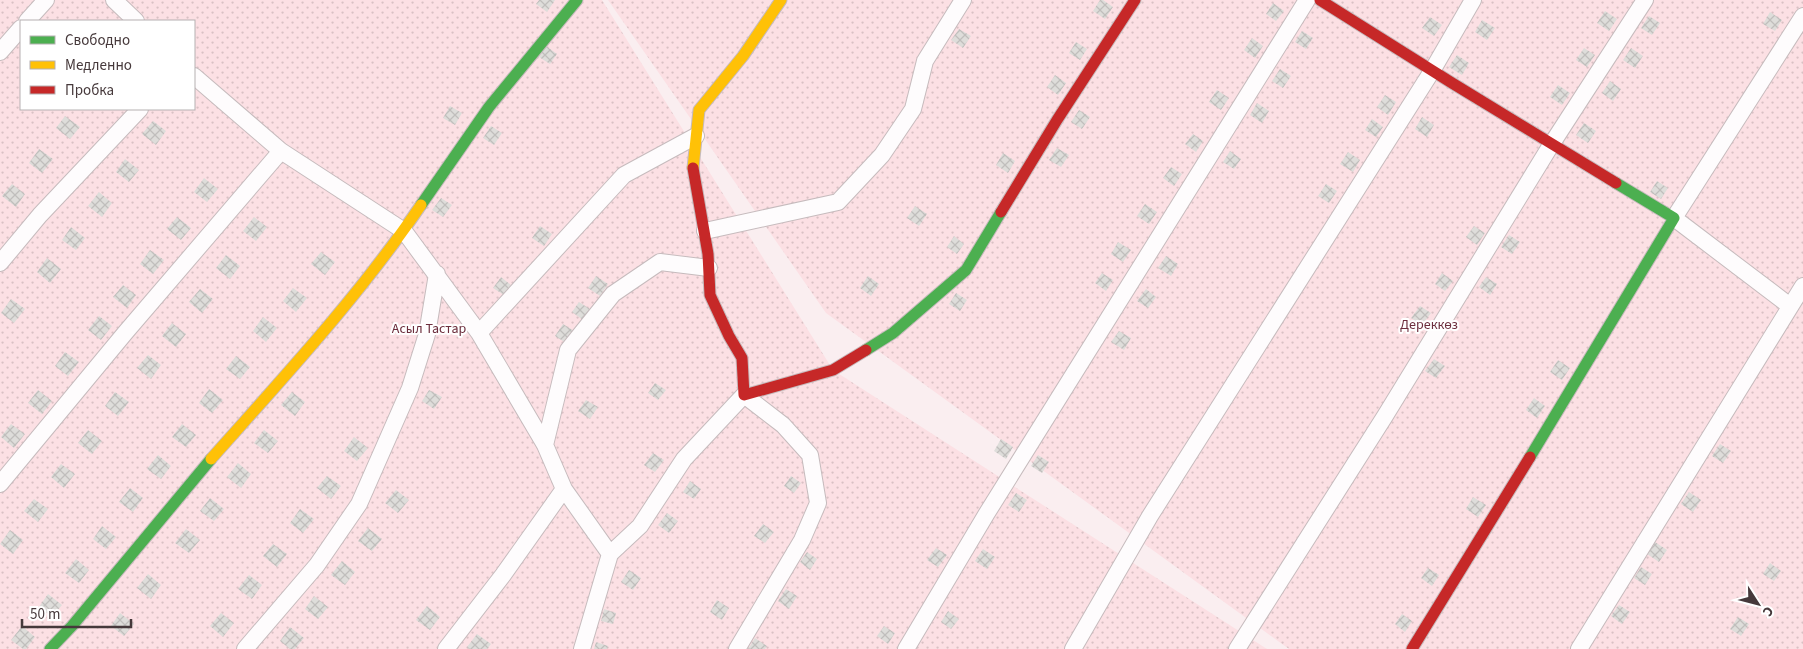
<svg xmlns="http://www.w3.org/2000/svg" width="1803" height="649" viewBox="0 0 1803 649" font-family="'Source Sans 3',sans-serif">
<defs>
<pattern id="garden-dots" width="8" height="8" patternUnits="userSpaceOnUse" patternTransform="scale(1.25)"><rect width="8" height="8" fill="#fce0e4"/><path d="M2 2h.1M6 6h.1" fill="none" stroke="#d9c1c4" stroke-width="1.8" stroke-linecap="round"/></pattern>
<pattern id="building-cross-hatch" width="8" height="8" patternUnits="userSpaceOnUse" patternTransform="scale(1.25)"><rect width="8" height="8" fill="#deddda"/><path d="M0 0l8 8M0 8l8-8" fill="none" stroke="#c0bebc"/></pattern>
</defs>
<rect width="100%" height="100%" fill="#faeef0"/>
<path fill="url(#garden-dots)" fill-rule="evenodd" d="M0 0H602L833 370 1267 649H0ZM21 21H194V109H21Z
M608 0H1803V649H1289L826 313Z"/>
<path fill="url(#building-cross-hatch)" d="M539 0H555L547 12 536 4Z
M1100 0H1103L1113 7 1105 19 1093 11Z
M1273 3 1284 11 1276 21 1266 14Z
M1605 11 1617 19 1609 31 1597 23Z
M1770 12 1782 20 1775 31 1763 24Z
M1649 16 1660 23 1652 35 1641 28Z
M1430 17 1442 25 1434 36 1422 28Z
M1482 20 1495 28 1487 40 1475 32Z
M959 29 971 36 963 48 951 40Z
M1302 31 1313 38 1306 49 1295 42Z
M1252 38 1263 46 1255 58 1244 50Z
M1076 42 1087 49 1080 60 1069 53Z
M546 46 557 54 550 64 539 57Z
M1584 48 1595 55 1587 67 1576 60Z
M1631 48 1643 56 1635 68 1623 60Z
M1457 55 1469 63 1462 75 1449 67Z
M1280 69 1291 76 1283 88 1272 81Z
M1055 75 1066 83 1058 95 1047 87Z
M1610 81 1621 89 1613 101 1602 93Z
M1558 85 1570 93 1562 105 1550 97Z
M1217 90 1229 98 1221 110 1209 102Z
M1385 95 1396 102 1388 115 1377 107Z
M1257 103 1269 111 1262 123 1250 115Z
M450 106 462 113 455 125 443 118Z
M1079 110 1090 117 1082 129 1071 122Z
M65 116 80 127 70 139 56 128Z
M1422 117 1434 125 1427 137 1415 129Z
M1372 119 1383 127 1376 137 1365 130Z
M153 121 166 131 156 145 142 134Z
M1584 123 1596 131 1588 143 1576 135Z
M491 126 502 133 494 145 483 138Z
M1193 134 1203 141 1196 152 1185 144Z
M1057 148 1069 155 1061 167 1049 160Z
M39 149 53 159 42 173 29 163Z
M1230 151 1241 159 1234 169 1223 162Z
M1348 152 1360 160 1353 172 1340 164Z
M1003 153 1015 161 1008 173 996 165Z
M125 159 139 170 129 182 116 172Z
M1171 167 1182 174 1174 186 1163 178Z
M204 178 218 189 207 202 194 192Z
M1657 181 1668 188 1661 199 1650 192Z
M12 184 25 194 16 207 2 196Z
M1326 184 1337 191 1329 203 1318 196Z
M99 192 112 203 102 217 88 206Z
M441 198 452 205 443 217 432 210Z
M1145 204 1157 212 1149 224 1137 216Z
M915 206 927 214 919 226 907 218Z
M177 217 191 228 181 240 167 229Z
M254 217 267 227 256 241 243 231Z
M540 226 552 234 544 246 532 238Z
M1474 226 1485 233 1477 245 1466 237Z
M71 227 85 238 76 250 62 240Z
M1509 235 1520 242 1512 254 1501 247Z
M954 236 964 244 957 254 947 247Z
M1118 242 1131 250 1123 262 1111 254Z
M150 250 164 260 153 274 140 264Z
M321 252 335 262 325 275 311 264Z
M226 255 240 266 230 279 216 268Z
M1166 256 1178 264 1171 276 1158 268Z
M47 258 61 269 50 283 37 272Z
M1102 273 1113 280 1106 291 1095 283Z
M1442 273 1453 281 1445 291 1435 284Z
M596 276 608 284 600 296 588 288Z
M868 276 879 284 871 296 860 288Z
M501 277 511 285 504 295 493 288Z
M1486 277 1497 284 1490 295 1479 287Z
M123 285 136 295 127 308 113 297Z
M293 288 307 298 296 312 283 301Z
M200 289 213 299 202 313 189 302Z
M1146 289 1156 297 1148 308 1137 301Z
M956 293 967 300 960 311 949 304Z
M11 299 25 309 14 323 1 313Z
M579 302 590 309 583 320 572 312Z
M1420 306 1431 313 1422 325 1411 318Z
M99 316 112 326 101 340 88 330Z
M263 317 277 328 266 342 253 331Z
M172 323 186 334 176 347 162 336Z
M563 324 574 331 566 343 555 336Z
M1119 331 1131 338 1124 350 1111 342Z
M65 352 79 362 68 376 55 366Z
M148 355 161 365 151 379 137 368Z
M236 356 250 367 240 379 226 369Z
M1434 359 1445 366 1436 378 1425 371Z
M1558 360 1570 368 1562 380 1550 372Z
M655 383 666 390 658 400 648 393Z
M209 389 223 400 212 413 199 403Z
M38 390 52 401 42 414 28 403Z
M429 390 442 397 434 409 422 401Z
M115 392 129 402 118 416 105 406Z
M292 392 305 402 295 416 281 405Z
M1534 398 1545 406 1537 418 1526 410Z
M586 400 598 407 590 419 578 411Z
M11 424 25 434 14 448 1 437Z
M182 424 196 435 186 447 172 437Z
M88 430 102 441 92 454 78 443Z
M264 430 278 441 268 453 254 443Z
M354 437 368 448 357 461 344 451Z
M1001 439 1013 447 1006 459 994 451Z
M1720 444 1731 451 1723 463 1712 456Z
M653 453 664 460 655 472 644 465Z
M158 455 171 466 161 479 147 469Z
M1038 455 1049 462 1042 473 1031 466Z
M238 463 251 474 241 488 227 477Z
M61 464 75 474 64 488 51 477Z
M327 476 341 486 331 499 317 488Z
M791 476 801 483 794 493 784 486Z
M690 481 701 489 694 499 683 492Z
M130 488 143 498 133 512 119 502Z
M396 490 409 500 398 513 385 503Z
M1689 492 1701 500 1693 512 1681 504Z
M1016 493 1027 500 1019 512 1008 505Z
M1473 497 1486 505 1478 517 1466 509Z
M210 498 224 509 214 521 200 511Z
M34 499 48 509 38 522 24 511Z
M300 509 314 519 303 533 290 523Z
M667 513 678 521 669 533 658 525Z
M763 524 774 532 765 543 754 536Z
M102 526 116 537 106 549 93 539Z
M368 528 382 539 372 551 358 541Z
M186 529 200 540 189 553 175 543Z
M10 530 23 540 13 554 0 544Z
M1655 542 1667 550 1659 562 1647 554Z
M273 544 287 554 277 567 263 556Z
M936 548 947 555 938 567 927 560Z
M983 549 995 557 987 569 975 561Z
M807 552 817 559 810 570 800 562Z
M76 559 89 570 79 583 65 573Z
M342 561 355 572 345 585 331 575Z
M1770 563 1781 571 1774 581 1763 574Z
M1641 567 1652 574 1645 585 1634 578Z
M1428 568 1439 575 1432 586 1421 578Z
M629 570 641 578 633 590 621 582Z
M148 574 161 585 151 599 137 588Z
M249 575 262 585 252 599 238 589Z
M786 589 797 596 789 609 778 601Z
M48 594 62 605 52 617 39 607Z
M314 596 328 607 318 619 305 609Z
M717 600 729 608 722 620 710 612Z
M1619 605 1630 612 1622 624 1611 616Z
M427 606 440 617 430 630 416 620Z
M604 609 616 613 613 624 601 621Z
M948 611 959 619 951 629 941 622Z
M120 613 134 624 124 636 111 626Z
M221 613 234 623 223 637 210 626Z
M1402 614 1412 621 1405 632 1395 624Z
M1738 617 1749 624 1741 636 1730 629Z
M22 626 35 637 26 649H23L11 640Z
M884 626 895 633 888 644 877 636Z
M290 627 304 638 295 649H290L280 641Z
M477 634 491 644 487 649H469L467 647Z
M755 638 767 646 765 649H748Z
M596 642 608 646 607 649H594Z"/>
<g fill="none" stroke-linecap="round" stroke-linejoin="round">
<g stroke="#c6bbbd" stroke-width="18">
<path id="street" d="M114 0 136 21
M27 21 46 0
M0 52 21 28
M194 76 281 151 404 231 479 333 545 445 564 489 610 554
M705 231 838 202 882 155 913 109 925 61 963 0
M0 263 40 215 140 109
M1790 306 1674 218 1803 16
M479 333 624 175 696 136
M545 445 568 350 613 294 660 262 709 268
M0 484 125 333 281 151
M245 649 317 565 359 504 410 388 427 334 437 274
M446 649 503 575 564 489
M582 649 610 554 640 526 684 459 744 395 783 425 810 455 818 503 802 540 737 649
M906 649 987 513 1307 0
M1073 649 1150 516 1432 71 1473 0
M1237 649 1385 416 1551 145 1645 0
M1579 649 1803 286"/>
</g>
<g stroke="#c6bbbd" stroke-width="13">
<path id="fast" d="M421 205 489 107 577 0
M866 350 893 333 966 270 1001 212
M1530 457 1674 218 1616 183
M50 649 72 626 211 459"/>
</g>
<g stroke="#c6bbbd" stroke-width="13">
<path id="slow" d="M693 168 699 110 743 56 781 0
M211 459C283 378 360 295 421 205"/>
</g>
<g stroke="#c6bbbd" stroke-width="13">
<path id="jam" d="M1320 0 1452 83 1616 183
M693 168 708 254 710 295 729 336 742 358 744 395 833 370 866 350
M1001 212 1057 120 1135 0
M1412 649 1530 457"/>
</g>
<use href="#street" stroke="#fefcfd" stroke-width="16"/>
<use href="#fast" stroke="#4caf50" stroke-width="11"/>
<use href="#slow" stroke="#ffc107" stroke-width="11"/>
<use href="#jam" stroke="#c62828" stroke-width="11"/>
</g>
<g text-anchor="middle" stroke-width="4" stroke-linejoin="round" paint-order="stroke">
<g font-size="14" fill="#6c2e3d" stroke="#fff">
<text x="1429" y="329">Дереккөз</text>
<text x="429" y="333">Асыл Тастар</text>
</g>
</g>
<rect x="20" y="20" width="175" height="90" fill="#ffffff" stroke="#b5b0b1"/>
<rect x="30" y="36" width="25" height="8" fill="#4caf50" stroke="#b5b0b1"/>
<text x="65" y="45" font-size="15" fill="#46393b">Свободно</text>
<rect x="30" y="61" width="25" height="8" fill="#ffc107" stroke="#b5b0b1"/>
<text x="65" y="70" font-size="15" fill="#46393b">Медленно</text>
<rect x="30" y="86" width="25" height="8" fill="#c62828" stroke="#b5b0b1"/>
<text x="65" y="95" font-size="15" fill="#46393b">Пробка</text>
<g transform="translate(1758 604) rotate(126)" stroke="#ffffff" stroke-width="4" paint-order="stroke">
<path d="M0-4L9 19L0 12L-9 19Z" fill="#46393b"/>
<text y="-8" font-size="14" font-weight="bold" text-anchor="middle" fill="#46393b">С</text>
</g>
<path d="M22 619v8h109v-8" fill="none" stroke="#46393b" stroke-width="2.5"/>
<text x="30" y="619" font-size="15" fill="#46393b" stroke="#ffffff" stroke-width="4" paint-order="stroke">50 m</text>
</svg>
